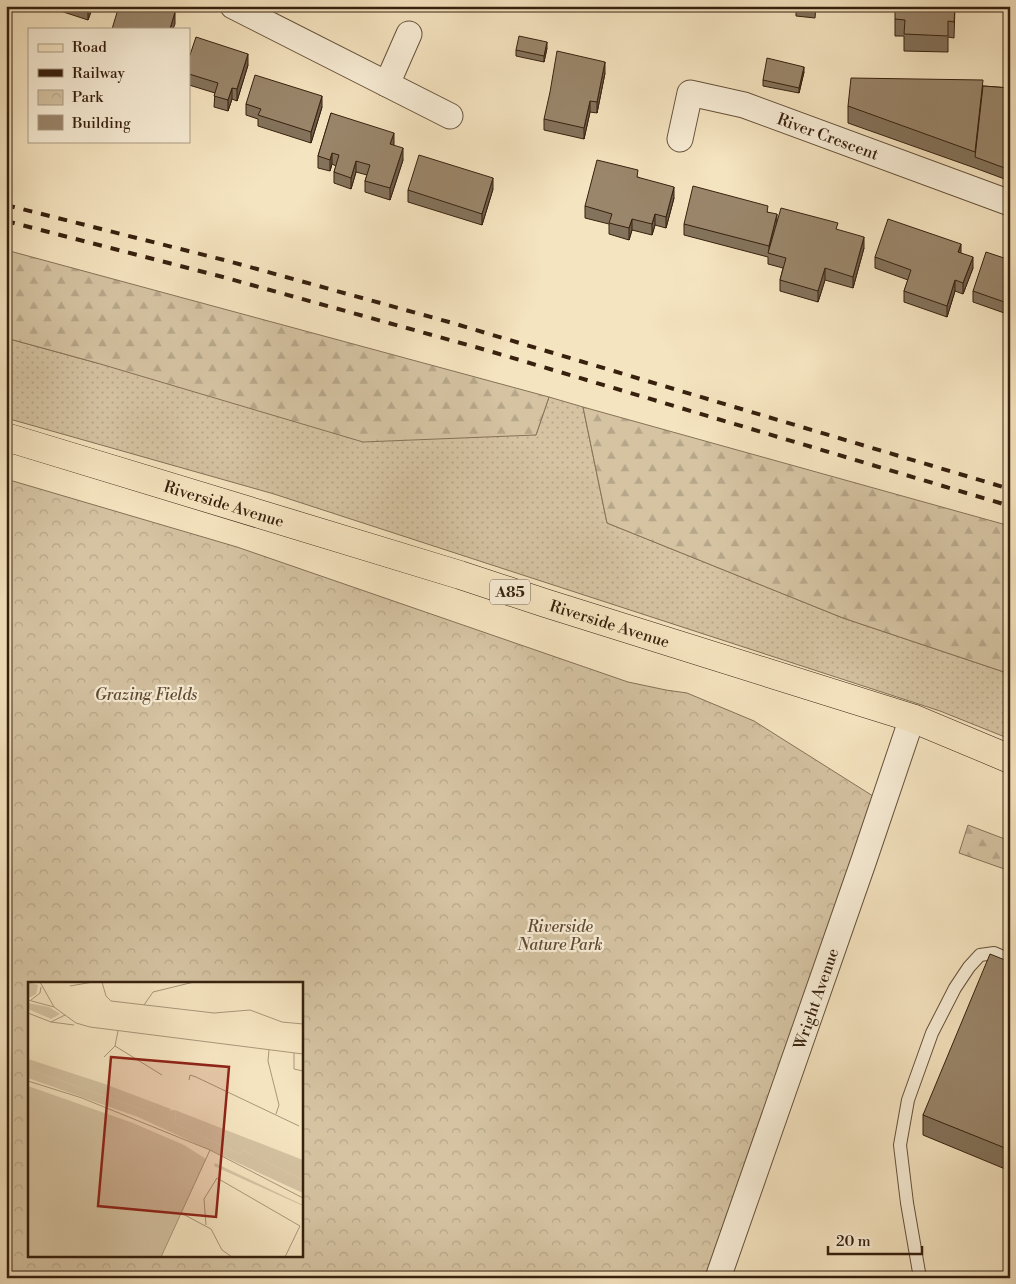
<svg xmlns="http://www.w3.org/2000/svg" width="1016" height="1284" viewBox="0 0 1016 1284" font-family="'Libre Bodoni',serif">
<defs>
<pattern id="grass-dots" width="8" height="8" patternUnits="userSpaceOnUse" patternTransform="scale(1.25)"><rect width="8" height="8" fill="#d5c3a2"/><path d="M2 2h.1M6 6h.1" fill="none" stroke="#b7a78a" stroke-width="1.8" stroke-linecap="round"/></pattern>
<pattern id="forest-firs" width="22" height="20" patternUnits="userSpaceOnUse" patternTransform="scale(1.25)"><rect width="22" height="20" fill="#d5c3a2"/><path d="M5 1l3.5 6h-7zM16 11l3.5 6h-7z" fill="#b7a78a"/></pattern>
<pattern id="park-crowns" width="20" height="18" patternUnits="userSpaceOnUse" patternTransform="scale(1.25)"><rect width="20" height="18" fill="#d5c3a2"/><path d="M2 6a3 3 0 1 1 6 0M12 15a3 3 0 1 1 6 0" fill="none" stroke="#b7a78a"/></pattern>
</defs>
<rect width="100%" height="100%" fill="#f5e4c0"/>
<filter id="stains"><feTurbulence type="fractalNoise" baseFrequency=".004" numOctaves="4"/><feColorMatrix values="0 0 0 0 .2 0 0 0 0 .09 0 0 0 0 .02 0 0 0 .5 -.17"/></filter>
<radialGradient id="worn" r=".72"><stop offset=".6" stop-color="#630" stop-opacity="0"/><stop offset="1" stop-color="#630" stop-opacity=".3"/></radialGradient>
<path fill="url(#grass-dots)" stroke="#867258" d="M6 338 97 363 536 435 549 397 583 407 607 523 843 618 1010 674V739L940 711 274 494 6 418Z"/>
<path fill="url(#forest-firs)" stroke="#867258" d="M6 251V250L549 397 536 435 363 442 97 363 6 338Z
M583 407 1010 526V674L843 618 607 523Z
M968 825 1010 841V871L959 853Z"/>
<path fill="url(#park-crowns)" stroke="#867258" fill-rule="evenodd" d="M6 479 237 547 628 682 666 690 687 693 754 721 884 803 718 1278H6ZM29 983H301V1255H29Z"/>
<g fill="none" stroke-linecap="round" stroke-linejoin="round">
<g stroke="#66513a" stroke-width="14">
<path id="lane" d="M920 1278 907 1203 900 1145 908 1100 932 1033 955 988 969 967 980 955 994 953 1010 960"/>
</g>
<g stroke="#66513a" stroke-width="27">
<g id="street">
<path d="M233 6 450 116"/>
<path d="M387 84 409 34"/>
<path id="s1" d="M680 139 690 93 744 105 1010 203"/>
<path id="s2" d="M718 1278 864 860 912 718"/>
</g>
</g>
<g stroke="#37200e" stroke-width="29">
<g id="primary">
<path id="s3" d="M6 437 460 575 545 603 912 718 1010 759"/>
</g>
</g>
<use href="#lane" stroke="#f8edd6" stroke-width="12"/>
<use href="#street" stroke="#f8edd6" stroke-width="25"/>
<use href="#primary" stroke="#f5e4c0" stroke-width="28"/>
<path stroke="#37200e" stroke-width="4" stroke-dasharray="9 9" stroke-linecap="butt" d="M6 205 228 261 449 322 1010 489
M6 221 223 277 486 350 1010 506"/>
</g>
<path fill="#84735c" stroke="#37200e" d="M45 6H93L88 20Z
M796 6H816L815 18 796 16Z
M955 6 954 38 948 37V52L904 51V36H895V19Z
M547 48 544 62 516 56V50Z
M189 58 248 65 237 101 232 99 228 111 214 107 215 93 189 85Z
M804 72 799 93 763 86V80Z
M605 73 597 113 590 112 584 139 544 130V119Z
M983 86 1010 88V181L975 168 848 123V106Z
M246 104 322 107 311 143 258 126V119L246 115Z
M331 113 394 145 403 160 390 200 365 192V181L367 175 356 172 351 189 334 183V172L336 166 332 164 330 171 318 168V156Z
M638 177 674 198 666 228 655 225 652 235 632 230 629 240 609 234V224L585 218V206Z
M493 189 482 225 408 202V190Z
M768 212 777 224 838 230 864 248 853 288 825 280 818 302 780 291V280L783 268 768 264V257L684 235V224Z
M961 253 973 268 963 294 955 291 947 317 904 302V291L908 280 875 268V257Z
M1010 260V315L973 302V291Z
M1010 962V1171L923 1135V1115Z"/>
<path fill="#6c5e4b" stroke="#37200e" d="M89 6H93L88 20V9Z
M175 12V24L173 29H170Z
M547 42V48L544 62V56Z
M248 54V65L237 101V89Z
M605 62V73L597 113V102Z
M804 67V72L799 93V88Z
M232 88V99L228 111V100Z
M322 96V107L311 143V132Z
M590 101V112L584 139V128Z
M394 133V145L390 155V144Z
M403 148V160L390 200V188Z
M332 153V164L330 171V160Z
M356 161V172L351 189V178Z
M493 178V189L482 225V214Z
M674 187V198L666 228V217Z
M655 214V225L652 235V224Z
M777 214V226L769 253V246Z
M632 219V230L629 240V228Z
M864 237V248L853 288V277Z
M961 244V255L958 252Z
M973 257V268L963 294V283Z
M825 268V280L818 302V291Z
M955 280V291L947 317V306Z"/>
<path fill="#9a866b" stroke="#37200e" d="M80 6H89L88 9Z
M119 6H155L175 12 170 29H112Z
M895 6H955L954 22 948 21V36L904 34 905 20 895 19Z
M519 36 547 42 544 56 516 50Z
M196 37 248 54 237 89 232 88 228 100 214 96 218 83 189 74V58Z
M557 51 605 62 597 102 590 101 584 128 544 119 550 92Z
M767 58 804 67 799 88 763 80Z
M255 75 322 96 311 132 258 115 261 109 246 104Z
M851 78 983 80 975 152 848 106Z
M983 86 1010 88V170L975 157Z
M331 113 394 133 390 144 403 148 390 188 365 181 370 165 356 161 351 178 334 172 339 155 332 153 330 160 318 156Z
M419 155 493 178 482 214 408 190Z
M597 160 638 170 637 177 674 187 666 217 655 214 652 224 632 219 629 228 609 223 612 214 585 206Z
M693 186 768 206 767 212 777 214 769 246 684 224Z
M781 208 838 223 836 229 864 237 853 277 825 268 818 291 780 280 786 258 768 253Z
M888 219 961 244 958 252 973 257 963 283 955 280 947 306 904 291 911 270 875 257Z
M986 252 1010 260V304L973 291Z
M990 954 1010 962V1150L923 1115Z"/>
<g text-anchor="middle" stroke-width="4.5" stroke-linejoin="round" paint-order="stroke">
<rect fill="#f8edd6" stroke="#715e4a" stroke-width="1" x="490" y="579.5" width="40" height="25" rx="4"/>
<g font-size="15" font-weight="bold" fill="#37200e">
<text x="510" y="597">A85</text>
</g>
<g font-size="16" fill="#37200e" stroke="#f8edd6">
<text dy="6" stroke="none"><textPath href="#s1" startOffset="192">River Crescent</textPath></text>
<text dy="6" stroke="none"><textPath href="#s3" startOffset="228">Riverside Avenue</textPath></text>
<text dy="6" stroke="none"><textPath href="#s3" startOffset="632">Riverside Avenue</textPath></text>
<text dy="6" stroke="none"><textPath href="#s2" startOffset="296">Wright Avenue</textPath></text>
</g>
<g font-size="16" font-style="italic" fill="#5e4933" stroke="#f8edd6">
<text x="146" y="700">Grazing Fields</text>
<text x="560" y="932">Riverside<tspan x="560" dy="18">Nature Park</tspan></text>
</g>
</g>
<g transform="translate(28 982)">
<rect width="275" height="275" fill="#f5e4c0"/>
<path d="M0 0 10 3 8 12 3 15H0ZM0 21 21 25 32 32 23 37 0 27ZM0 87 121 130 147 128 148 142 212 172 215 168 275 198V211L110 135 0 96Z" fill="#d5c3a2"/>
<path d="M0 77 74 101 143 127 141 131 121 130 0 87ZM147 128 275 178V198L233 177 243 184 242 187 221 177 225 173 215 168 212 172 148 142ZM187 181 275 223V224L186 184Z" fill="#d5c3a2"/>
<path d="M0 104 105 141 156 163 178 177 133 275H0Z" fill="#d5c3a2"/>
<path fill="none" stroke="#a99679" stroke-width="1" d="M12 0 26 25M74 0 78 14 83 19 186 31 222 28 254 40 275 42M42 4 65 0M0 18 26 25 48 41 62 45 275 72M3 18 12 11 13 5M116 23 125 10 166 0M0 31 23 40 46 43M23 40 37 33M87 64 90 49M241 68 240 79 251 123 248 132M266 71V87L275 89M76 75 87 64 134 93M161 98 162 93 168 95 271 144M0 99 54 116 182 168 275 216M153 231 183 247 194 268 204 275M178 243 176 217 189 196 272 244 257 275M133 275 182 168"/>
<path fill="#8f2418" fill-opacity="0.15" stroke="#8f2418" stroke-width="2.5" d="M83 75 201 85 188 235 70 224Z"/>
<rect width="275" height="275" fill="none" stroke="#37200e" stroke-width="2.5"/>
</g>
<rect width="1016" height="1284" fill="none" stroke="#f5e4c0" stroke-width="25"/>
<rect x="8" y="8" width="1001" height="1269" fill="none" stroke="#37200e" stroke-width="2.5"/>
<rect x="12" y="12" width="991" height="1259" fill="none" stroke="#37200e"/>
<rect x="28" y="28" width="162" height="115" fill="#f8edd6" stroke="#ab9b86"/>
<rect x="38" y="44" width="25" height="8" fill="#f5e4c0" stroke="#ab9b86"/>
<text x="72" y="52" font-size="15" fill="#37200e">Road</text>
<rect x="38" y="69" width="25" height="8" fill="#37200e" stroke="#ab9b86"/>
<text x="72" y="78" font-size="15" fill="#37200e">Railway</text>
<rect x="38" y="90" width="25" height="15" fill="url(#park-crowns)" stroke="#ab9b86"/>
<text x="72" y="102" font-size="15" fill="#37200e">Park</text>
<rect x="38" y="115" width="25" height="15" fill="#9a866b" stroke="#ab9b86"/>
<text x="72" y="128" font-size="15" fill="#37200e">Building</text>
<path d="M828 1246v8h94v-8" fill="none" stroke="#37200e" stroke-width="2.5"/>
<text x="836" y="1246" font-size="15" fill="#37200e" stroke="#f8edd6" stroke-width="4" paint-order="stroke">20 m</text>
<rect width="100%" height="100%" filter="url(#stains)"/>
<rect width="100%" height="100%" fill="url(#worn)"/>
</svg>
